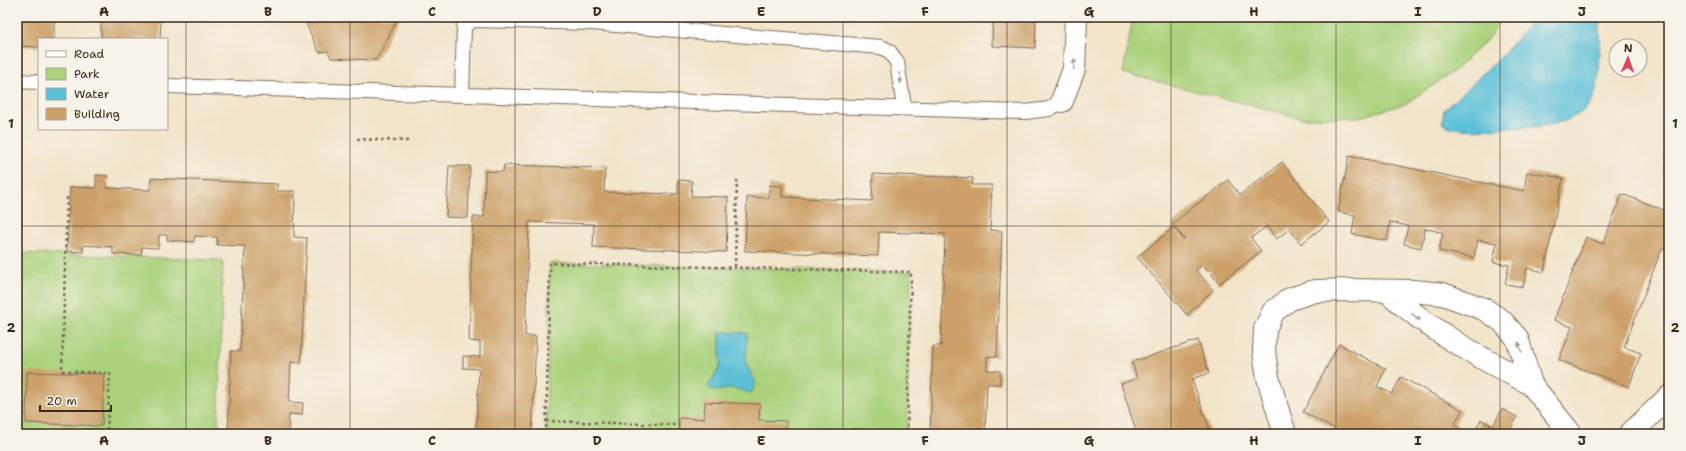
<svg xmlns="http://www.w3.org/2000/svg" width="1686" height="451" viewBox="0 0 1686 451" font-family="'Shantell Sans',sans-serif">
<rect width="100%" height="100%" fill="#f7f3e8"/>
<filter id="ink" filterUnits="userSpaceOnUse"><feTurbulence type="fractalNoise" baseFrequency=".025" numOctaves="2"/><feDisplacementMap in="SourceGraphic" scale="8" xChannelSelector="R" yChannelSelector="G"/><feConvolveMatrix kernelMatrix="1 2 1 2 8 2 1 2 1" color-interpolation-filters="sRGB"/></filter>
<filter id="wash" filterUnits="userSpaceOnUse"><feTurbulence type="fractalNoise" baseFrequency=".012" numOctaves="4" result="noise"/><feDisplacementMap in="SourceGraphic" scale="16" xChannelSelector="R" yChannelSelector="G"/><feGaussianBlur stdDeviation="0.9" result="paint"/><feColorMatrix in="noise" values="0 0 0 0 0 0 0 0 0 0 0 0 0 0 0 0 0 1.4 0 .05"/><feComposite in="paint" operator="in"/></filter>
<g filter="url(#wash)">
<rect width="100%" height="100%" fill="#f1e4c9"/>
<path fill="#aad27c" stroke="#727e4d" d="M1133 17H1499L1492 35 1455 70 1405 104 1360 117 1302 118 1123 73Z
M17 253 223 260 218 434H17Z
M550 263 911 272 907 434H546Z"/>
<path fill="#5ac0d8" stroke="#4a757b" d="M1535 17H1600C1600 36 1601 76 1595 93 1583 128 1535 127 1504 128 1485 129 1459 133 1442 123L1444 110 1504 54Z
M720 332 747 333 746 364 756 383 751 393 733 388 715 391 708 387 720 367Z"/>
<g id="blocks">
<path fill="#cca067" d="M17 17H54V39H39V47L17 46Z
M101 17H161L160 39H101Z
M303 17H399L376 60 331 58 328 51 319 52Z
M993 17H1036L1035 48 992 46Z
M1349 156 1524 191 1527 172 1563 178 1544 272 1527 268 1523 287 1505 284 1509 265 1493 262 1497 243 1478 240 1474 258 1439 251 1443 233 1432 230 1425 229 1421 248 1404 244 1408 226 1390 222 1387 241 1352 234 1355 215 1338 212Z
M1282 162 1329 222 1301 244 1289 229 1277 239 1267 226 1251 238 1261 251 1219 284 1208 269 1206 270 1202 265 1196 270 1213 290 1187 315 1137 257 1174 227 1183 239H1184L1172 224 1228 180 1240 195Z
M504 165 605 168 604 192 678 194V180L692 181 691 196 728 197 726 252 593 247 594 224 529 222 525 336H536L532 434H476L479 369 463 368V356L480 357V342L469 341 473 217H484L485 171 503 172Z
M449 166H470L468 218 446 217Z
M873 174 973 178 972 185H992L990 230 1002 231 997 357 987 356V370L1000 371V384H987L985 434H930L933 346H941L945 234 879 232 878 256 745 251 747 197 769 198V185L782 186V197L872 201Z
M96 175 108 176 107 188 150 190 151 178 277 184V191H295L294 237 307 238 301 363 291 362 289 402 303 403 302 415 289 414 288 434H228L231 351H240L245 246 217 245V237L195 236 194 242 167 240V235H159L158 248 142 247 141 255 113 254V247L83 245V252L67 251 70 187 96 188Z
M1622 194 1669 212V250L1662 248 1624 347 1641 353 1629 387 1559 360 1572 327 1554 320 1586 237 1603 244Z
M1198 340 1209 373 1192 379 1211 434H1137L1121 384 1137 378 1132 362Z
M1339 344 1386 369 1377 386 1380 388 1392 394 1401 377 1462 410 1454 425 1472 434H1344L1303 412Z
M27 372 104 374 102 426 26 423Z
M705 402 760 404 759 420 786 421 785 434H679V418L704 419Z
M1502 409 1517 417 1508 434H1473L1481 420 1493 426Z"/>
</g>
</g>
<g filter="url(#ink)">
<use href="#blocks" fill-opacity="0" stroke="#7b6b5a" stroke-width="1"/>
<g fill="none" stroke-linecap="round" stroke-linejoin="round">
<g stroke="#7b6b5a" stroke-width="16">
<path id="lane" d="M17 81 39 82
M167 86 1025 112 1049 109 1062 101
M462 95 464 26 473 20 592 23 881 47 889 51 897 62 904 107"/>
</g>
<g stroke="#7b6b5a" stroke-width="24">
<path id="street" d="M1062 101 1074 69 1076 17
M1387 291C1429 330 1480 358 1531 384
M1285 434 1268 378 1264 351 1265 329 1273 312 1290 299 1315 291 1349 290 1413 291 1443 294 1484 309 1502 321 1517 338 1531 384 1571 434
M1630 434 1669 397"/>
</g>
<path stroke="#7b6b5a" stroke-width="2.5" stroke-dasharray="3 3" stroke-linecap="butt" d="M357 139 409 141
M67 197 62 371 110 373 107 434
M735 267 737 180
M546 421 679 425
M546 434 550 263 911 272 907 434"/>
<use href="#lane" stroke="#fff" stroke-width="14"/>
<use href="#street" stroke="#fff" stroke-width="22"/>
</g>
<defs><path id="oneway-solid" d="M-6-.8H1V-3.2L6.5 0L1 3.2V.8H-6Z"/></defs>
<g fill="#a79f9a">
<use href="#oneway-solid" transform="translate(1074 64) rotate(-86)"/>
<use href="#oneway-solid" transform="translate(900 78) rotate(81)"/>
<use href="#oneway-solid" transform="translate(1416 317) rotate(36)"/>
<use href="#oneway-solid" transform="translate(1520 347) rotate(-108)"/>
</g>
</g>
<path fill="none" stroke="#3b2a1e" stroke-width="1" stroke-opacity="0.55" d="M186 17V434M350 17V434M515 17V434M679 17V434M843 17V434M1007 17V434M1171 17V434M1336 17V434M1500 17V434M17 226H1669"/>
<rect width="1686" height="451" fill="none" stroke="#f7f3e8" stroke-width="44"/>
<rect x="38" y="38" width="130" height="92" fill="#f7f3e8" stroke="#aca397"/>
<rect x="46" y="51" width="20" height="6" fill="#ffffff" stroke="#aca397"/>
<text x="74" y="58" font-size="12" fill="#3b2a1e">Road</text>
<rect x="46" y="68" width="20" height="12" fill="#aad27c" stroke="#aca397"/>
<text x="74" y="78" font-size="12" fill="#3b2a1e">Park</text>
<rect x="46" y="88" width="20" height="12" fill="#5ac0d8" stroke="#aca397"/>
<text x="74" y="98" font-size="12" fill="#3b2a1e">Water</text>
<rect x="46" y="108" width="20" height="12" fill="#cca067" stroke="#aca397"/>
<text x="74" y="118" font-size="12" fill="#3b2a1e">Building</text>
<g transform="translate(1628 58) rotate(2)"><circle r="19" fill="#f7f3e8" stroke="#aca397"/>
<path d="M0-3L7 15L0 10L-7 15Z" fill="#d1495b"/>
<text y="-6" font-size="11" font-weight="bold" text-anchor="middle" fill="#3b2a1e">N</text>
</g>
<path d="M40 405v6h71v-6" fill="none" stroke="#3b2a1e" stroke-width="2"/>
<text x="46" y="405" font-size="12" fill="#3b2a1e" stroke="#f7f3e8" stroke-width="3" paint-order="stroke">20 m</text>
<rect x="22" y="22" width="1642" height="407" fill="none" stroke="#3b2a1e" stroke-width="1.5"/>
<g font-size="13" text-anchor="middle" font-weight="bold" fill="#3b2a1e">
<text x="104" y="16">A</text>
<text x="268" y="16">B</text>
<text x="432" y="16">C</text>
<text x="597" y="16">D</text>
<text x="761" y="16">E</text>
<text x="925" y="16">F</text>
<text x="1089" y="16">G</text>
<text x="1254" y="16">H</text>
<text x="1418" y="16">I</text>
<text x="1582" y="16">J</text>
<text x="11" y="128">1</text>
<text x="1675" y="128">1</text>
<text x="11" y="332">2</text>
<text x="1675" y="332">2</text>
<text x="104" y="445">A</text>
<text x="268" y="445">B</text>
<text x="432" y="445">C</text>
<text x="597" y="445">D</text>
<text x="761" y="445">E</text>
<text x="925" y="445">F</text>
<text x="1089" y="445">G</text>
<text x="1254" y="445">H</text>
<text x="1418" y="445">I</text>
<text x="1582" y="445">J</text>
</g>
</svg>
